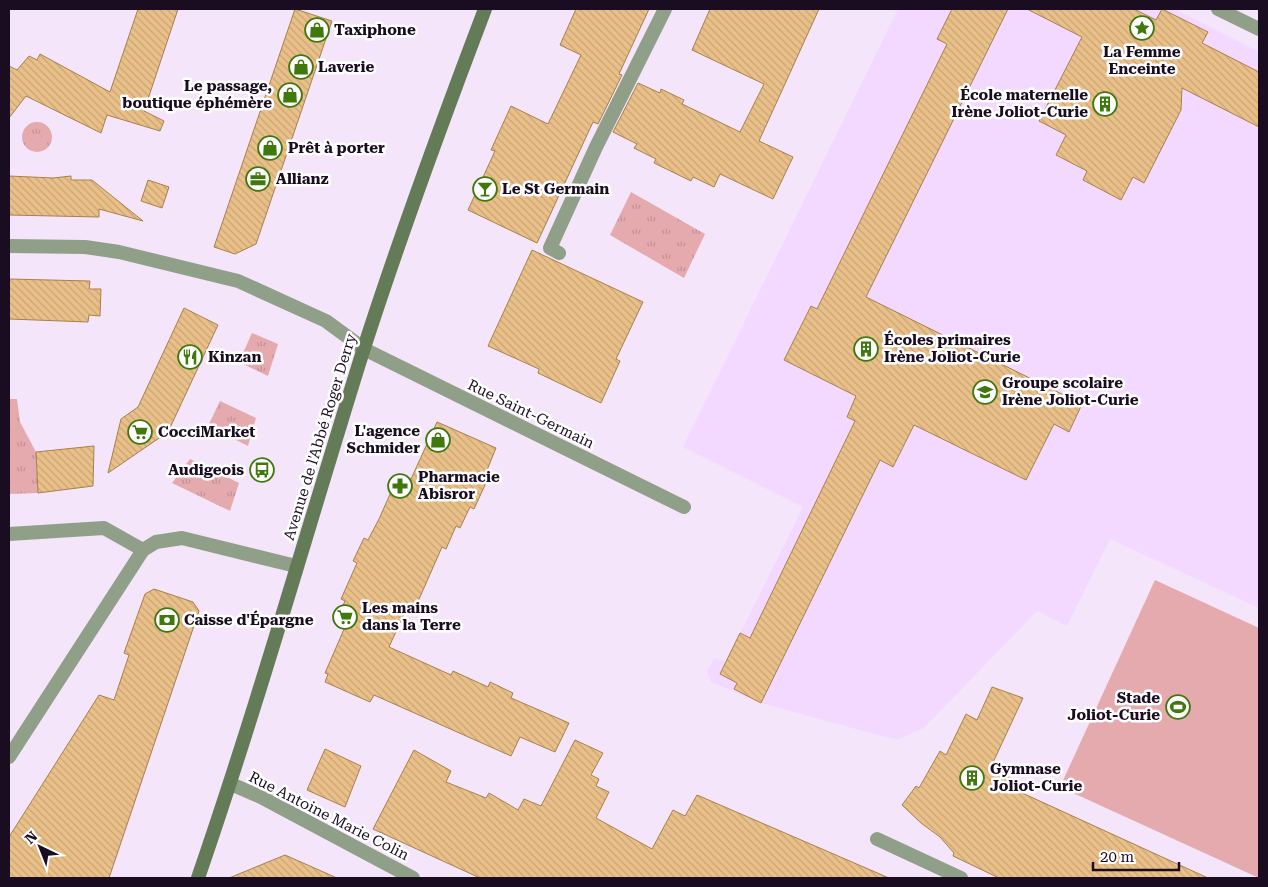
<svg xmlns="http://www.w3.org/2000/svg" width="1268" height="887" viewBox="0 0 1268 887" font-family="'Roboto Serif',serif">
<defs>
<pattern id="grass-tufts" width="24" height="20" patternUnits="userSpaceOnUse" patternTransform="scale(1.25)"><rect width="24" height="20" fill="#e4aaad"/><path d="M3 7l-1-3M5 7V3M7 7l1-3M15 17l-1-3M17 17v-4M19 17l1-3" fill="none" stroke="#c39195"/></pattern>
<pattern id="building-back-hatch" width="6" height="6" patternUnits="userSpaceOnUse" patternTransform="scale(1.25)"><rect width="6" height="6" fill="#eac089"/><path d="M-1 5l2 2M0 0l6 6M5-1l2 2" fill="none" stroke="#c8a476"/></pattern>
</defs>
<rect width="100%" height="100%" fill="#f4e5fb"/>
<path fill="#f3d9ff" d="M898 9H1175L1259 52V608L1110 539 1067 626 1037 611 924 728 898 739 885 737 761 703 711 682 707 671 714 658 726 662 803 507 683 447Z"/>
<path fill="url(#grass-tufts)" d="M22 137a15 15 0 1 1 30 0a15 15 0 1 1-30 0Z
M631 192 705 234 684 278 610 235Z
M252 333 278 344 268 376 239 362Z
M9 399H17L20 422 36 452 38 493 9 494Z
M220 401 256 418 248 446 208 426Z
M190 459 239 483 230 511 172 483Z"/>
<path fill="#e4aaad" d="M1155 580 1259 628V878L1060 787Z"/>
<path fill="url(#building-back-hatch)" stroke="#a7814b" d="M138 9H178L144 111 164 121 160 131 107 115 101 133 26 96 9 118V66L17 70 29 56 37 60 40 54 110 92Z
M295 9 332 21 256 244 235 254 214 247Z
M576 9H649L619 74 622 75 598 124 593 122 537 243 468 210 495 151 491 150 511 106 548 124 581 55 560 45Z
M710 9H819L759 141 793 157 773 199 720 174 714 187 693 177 691 181 654 163 656 159 634 148 637 144 613 132 638 83 660 93 661 89 684 100 682 104 740 132 764 84 692 50Z
M952 9H1008L866 297 1082 404 1069 432 1054 424 1026 480 914 425 893 467 880 460 761 703 734 689 737 683 720 674 740 633 750 638 855 421 847 417 856 396 784 360 811 306 817 309 947 44 937 39Z
M1027 9H1134L1156 20 1162 9 1208 32 1202 43 1259 72V127L1182 88 1181 110 1144 183 1133 177 1121 200 1083 180 1087 171 1056 155 1066 135 1039 121 1082 37Z
M9 176 53 178 71 176V180H92L143 221 99 209V217L9 215Z
M148 180 169 187 162 208 141 201Z
M532 250 643 302 616 359 620 361 601 403 538 373 539 369 488 346Z
M9 279 90 281 89 289H101L100 316 89 315 88 322 9 319Z
M184 308 218 325 168 432 108 473 121 419 138 407Z
M437 422 496 448 487 470 491 472 474 509 470 507 460 528 456 526 446 549 442 547 416 606 409 603 389 647 451 675 453 671 488 687 490 682 513 693 511 698 569 723 555 752 520 737 511 756 374 695 370 702 325 682 328 674 325 673 345 627 335 623 345 601 341 599 357 563 353 561 364 538 368 540 379 519 399 474 411 479Z
M94 446 93 486 38 493 36 452Z
M154 589 193 602 199 611 109 878H9V837L99 695 114 700 129 655 124 653 145 594Z
M992 687 1023 698 990 769 1024 784 1020 792 1208 878H999L953 856 954 853 940 837 921 823 902 805 916 786 919 788 940 751 946 755 966 714 977 720Z
M575 740 603 753 591 775 599 779 596 786 609 792 596 818 652 849 673 810 685 816 697 795 889 878H480L373 829 414 750 451 771 446 782 486 798 489 793 518 810 524 799 541 806Z
M325 749 361 766 345 807 307 790Z
M285 855 337 878H229Z"/>
<g fill="none" stroke-linecap="round" stroke-linejoin="round">
<path stroke="#90a088" stroke-width="14" d="M559 253 550 248 596 147 665 9
M877 839 961 878"/>
<path stroke="#90a088" stroke-width="14" d="M1218 9 1259 29
M9 246 85 247 119 252 238 281 326 321 364 349 684 507
M9 534 104 528 143 550
M9 757 143 550 156 542 182 538 296 566
M231 784 261 797 413 878"/>
<path stroke="#647b58" stroke-width="14" d="M198 878C258 704 308 527 363 351 400 236 442 122 485 9"/>
</g>
<defs>
<g id="sight-ring" transform="scale(1.25)"><circle r="9.5" fill="#fff" stroke="#3f780b" stroke-width="1.5"/><path d="M0-6L1.8-2.2L6-1.7L2.9 1.2L3.7 5.4L0 3.3L-3.7 5.4L-2.9 1.2L-6-1.7L-1.8-2.2Z" fill="#3f780b"/></g>
<g id="shop-ring" transform="scale(1.25)"><circle r="9.5" fill="#fff" stroke="#3f780b" stroke-width="1.5"/><path d="M-5-2.5h2.3a2.7 3.5 0 0 1 5.4 0H5L5.5 6h-11ZM-1.5-2.5h3a1.5 2.3 0 0 0-3 0Z" fill="#3f780b"/></g>
<g id="building-ring" transform="scale(1.25)"><circle r="9.5" fill="#fff" stroke="#3f780b" stroke-width="1.5"/><path d="M-4-6H4V6H1V3H-1V6H-4ZM-2.5-4.3h1.7v1.8h-1.7ZM.8-4.3h1.7v1.8H.8ZM-2.5-1h1.7V.8h-1.7ZM.8-1h1.7V.8H.8Z" fill="#3f780b"/></g>
<g id="office-ring" transform="scale(1.25)"><circle r="9.5" fill="#fff" stroke="#3f780b" stroke-width="1.5"/><path d="M-6-3h4V-5.5h4V-3h4V5H-6ZM-1-4.5V-3h2v-1.5ZM-6 0V1H6V0Z" fill="#3f780b"/></g>
<g id="bar-ring" transform="scale(1.25)"><circle r="9.5" fill="#fff" stroke="#3f780b" stroke-width="1.5"/><path d="M-6-5H6L.8 .8V4.5H3.5V6h-7V4.5H-.8V.8Z" fill="#3f780b"/></g>
<g id="restaurant-ring" transform="scale(1.25)"><circle r="9.5" fill="#fff" stroke="#3f780b" stroke-width="1.5"/><path d="M-5-6h1v4h1v-4h1v4h1v-4h1v5L-1.5 .5V6h-2V.5L-5-1ZM5-6V6H3V1.5H1.5Q1.5-4 5-6Z" fill="#3f780b"/></g>
<g id="school-ring" transform="scale(1.25)"><circle r="9.5" fill="#fff" stroke="#3f780b" stroke-width="1.5"/><path d="M0-5L7-2L0 1L-7-2ZM-4 1L0 2.5L4 1V4Q0 6-4 4Z" fill="#3f780b"/></g>
<g id="supermarket-ring" transform="scale(1.25)"><circle r="9.5" fill="#fff" stroke="#3f780b" stroke-width="1.5"/><path d="M-6-5.5h2.5l.6 2H6L4.5 2H-2.5L-4.4-4H-6ZM-1.5 3.2a1.3 1.3 0 1 0 .1 0ZM3 3.2a1.3 1.3 0 1 0 .1 0Z" fill="#3f780b"/></g>
<g id="bus-ring" transform="scale(1.25)"><circle r="9.5" fill="#fff" stroke="#3f780b" stroke-width="1.5"/><path d="M-5-6H5V4H4V6H2V4H-2V6H-4V4H-5ZM-3.5-4V0h7V-4ZM-3.5 1.2v1.5H-2V1.2ZM2 1.2v1.5H3.5V1.2Z" fill="#3f780b"/></g>
<g id="pharmacy-ring" transform="scale(1.25)"><circle r="9.5" fill="#fff" stroke="#3f780b" stroke-width="1.5"/><path d="M-2-6h4v4h4v4h-4v4h-4v-4h-4v-4h4Z" fill="#3f780b"/></g>
<g id="bank-ring" transform="scale(1.25)"><circle r="9.5" fill="#fff" stroke="#3f780b" stroke-width="1.5"/><path d="M-6-4H6V4H-6ZM0-2.3a2.3 2.3 0 1 0 0 4.6a2.3 2.3 0 1 0 0-4.6Z" fill="#3f780b"/></g>
<g id="stadium-ring" transform="scale(1.25)"><circle r="9.5" fill="#fff" stroke="#3f780b" stroke-width="1.5"/><path d="M0-5a6.5 5 0 1 0 0 10a6.5 5 0 1 0 0-10ZM-3.5-1.8h7v3.6h-7Z" fill="#3f780b"/></g>
</defs>
<g fill-rule="evenodd">
<use href="#sight-ring" x="1142" y="28"/>
<use href="#shop-ring" x="317" y="30"/>
<use href="#shop-ring" x="301" y="67"/>
<use href="#shop-ring" x="290" y="95"/>
<use href="#building-ring" x="1105" y="104"/>
<use href="#shop-ring" x="270" y="148"/>
<use href="#office-ring" x="258" y="179"/>
<use href="#bar-ring" x="485" y="189"/>
<use href="#building-ring" x="866" y="349"/>
<use href="#restaurant-ring" x="190" y="357"/>
<use href="#school-ring" x="985" y="392"/>
<use href="#supermarket-ring" x="140" y="432"/>
<use href="#shop-ring" x="438" y="440"/>
<use href="#bus-ring" x="262" y="470"/>
<use href="#pharmacy-ring" x="400" y="486"/>
<use href="#supermarket-ring" x="345" y="617"/>
<use href="#bank-ring" x="167" y="620"/>
<use href="#stadium-ring" x="1178" y="707"/>
<use href="#building-ring" x="972" y="778"/>
</g>
<g text-anchor="middle" stroke-width="5" stroke-linejoin="round" paint-order="stroke">
<g font-size="15" font-weight="bold" fill="#1b0d21" stroke="#fff" text-anchor="start">
<text x="334" y="35">Taxiphone</text>
<text x="1142" y="57" text-anchor="middle">La Femme<tspan x="1142" dy="17">Enceinte</tspan></text>
<text x="318" y="72">Laverie</text>
<text x="272" y="91" text-anchor="end">Le passage,<tspan x="272" dy="17">boutique éphémère</tspan></text>
<text x="1088" y="100" text-anchor="end">École maternelle<tspan x="1088" dy="17">Irène Joliot-Curie</tspan></text>
<text x="288" y="153">Prêt à porter</text>
<text x="276" y="184">Allianz</text>
<text x="502" y="194">Le St Germain</text>
<text x="884" y="345">Écoles primaires<tspan x="884" dy="17">Irène Joliot-Curie</tspan></text>
<text x="208" y="362">Kinzan</text>
<text x="1002" y="388">Groupe scolaire<tspan x="1002" dy="17">Irène Joliot-Curie</tspan></text>
<text x="420" y="436" text-anchor="end">L'agence<tspan x="420" dy="17">Schmider</tspan></text>
<text x="158" y="437">CocciMarket</text>
<text x="244" y="475" text-anchor="end">Audigeois</text>
<text x="418" y="482">Pharmacie<tspan x="418" dy="17">Abisror</tspan></text>
<text x="362" y="613">Les mains<tspan x="362" dy="17">dans la Terre</tspan></text>
<text x="184" y="625">Caisse d'Épargne</text>
<text x="1160" y="703" text-anchor="end">Stade<tspan x="1160" dy="17">Joliot-Curie</tspan></text>
<text x="990" y="774">Gymnase<tspan x="990" dy="17">Joliot-Curie</tspan></text>
</g>
<g font-size="15" fill="#1b0d21" stroke="#fff">
<text transform="translate(531 414) rotate(26)" y="5">Rue Saint-Germain</text>
<text transform="translate(320 437) rotate(-73)" y="5">Avenue de l'Abbé Roger Derry</text>
<text transform="translate(329 816) rotate(27)" y="5">Rue Antoine Marie Colin</text>
</g>
</g>
<rect width="1268" height="887" fill="none" stroke="#1b0d21" stroke-width="20"/>
<g transform="translate(40 847) rotate(317)" stroke="#ffffff" stroke-width="4" paint-order="stroke">
<path d="M0-4L9 19L0 12L-9 19Z" fill="#1b0d21"/>
<text y="-8" font-size="14" font-weight="bold" text-anchor="middle" fill="#1b0d21">N</text>
</g>
<path d="M1093 862v8h86v-8" fill="none" stroke="#1b0d21" stroke-width="2.5"/>
<text x="1100" y="862" font-size="15" fill="#1b0d21" stroke="#ffffff" stroke-width="4" paint-order="stroke">20 m</text>
</svg>
